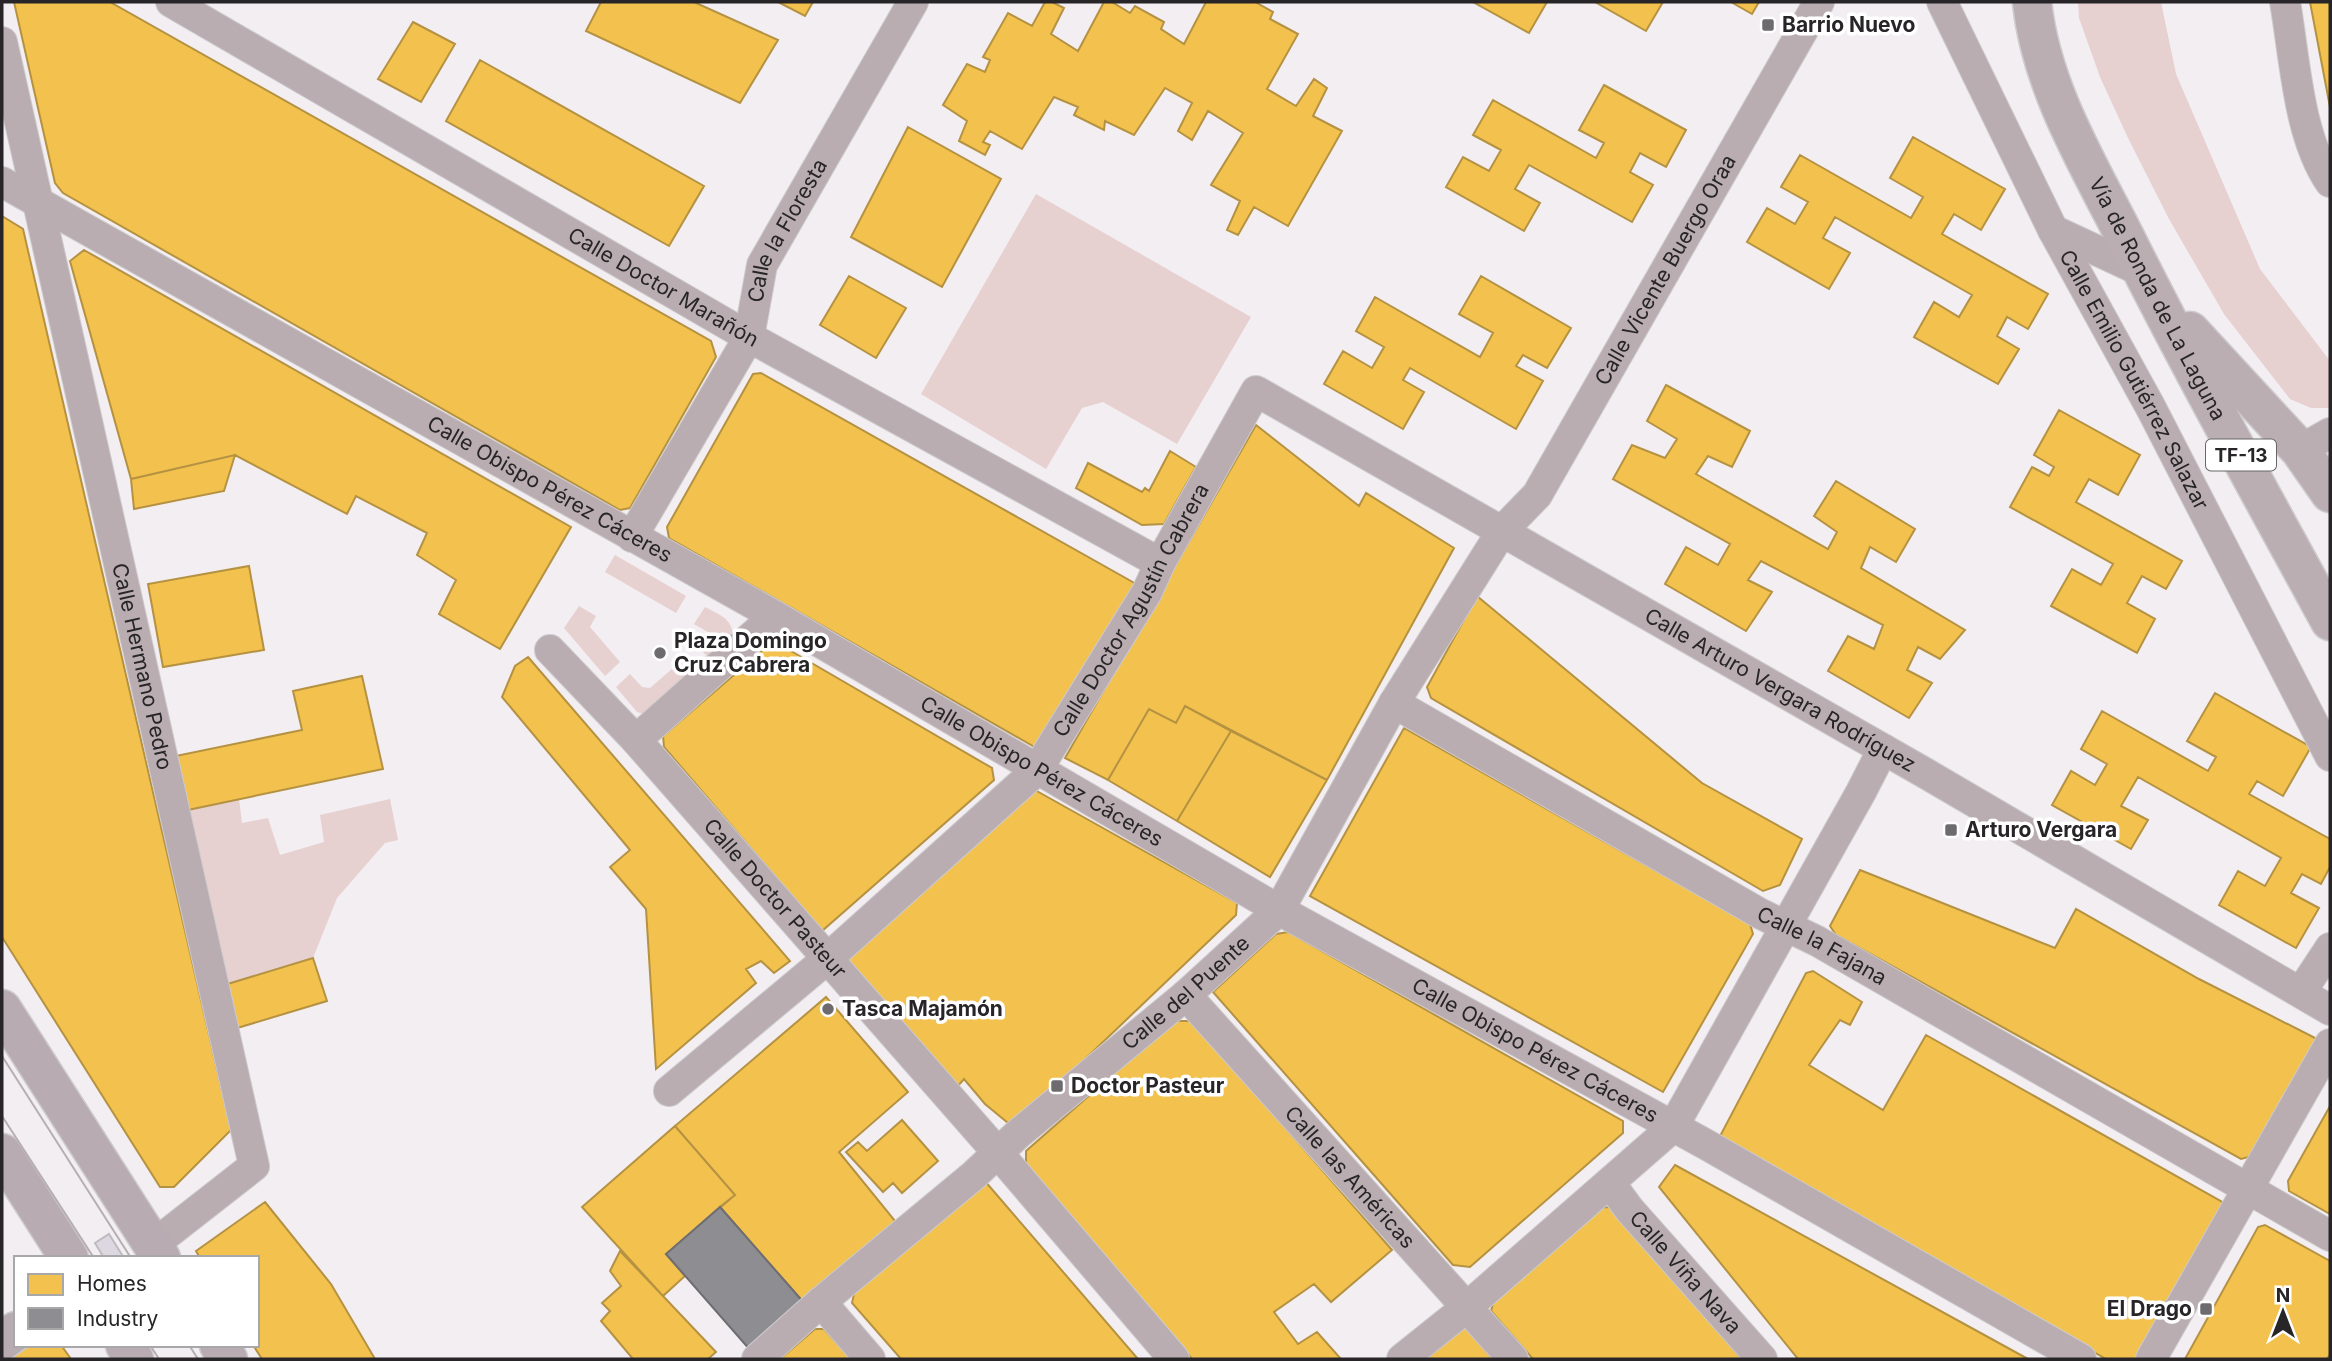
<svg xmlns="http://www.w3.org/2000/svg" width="2332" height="1361" viewBox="0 0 2332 1361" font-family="Inter,sans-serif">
<rect width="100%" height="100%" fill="#f3eef2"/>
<path fill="#e7d0d0" d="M2078 2H2161L2176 74 2260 269 2330 361 2329 408H2311L2290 399 2224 314 2169 219 2128 138 2100 77 2079 18Z
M1036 194 1251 317 1177 444 1103 402 1082 408 1046 469 921 394Z
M615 555 686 596 676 613 605 572Z
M579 606 596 616 590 627 620 662 605 676 564 628Z
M705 607C718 614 732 618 733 635L711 660 697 646 711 634 694 624Z
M687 656 701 670 644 714 637 712 616 687 630 674 642 687 650 688Z
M239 799 242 823 268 818 280 855 324 842 320 815 390 799 398 840 385 843 337 898 313 958 221 986 183 811Z"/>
<path fill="#f2c14e" stroke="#b59242" stroke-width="2" d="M14 2H110L711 341 716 357 630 508 620 510 63 193 55 183Z
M601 2H694L778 40 740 103 586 31Z
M778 2H813L805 16Z
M1045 2H1052L1064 8 1051 34 1078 51 1104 2H1112L1130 13 1135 6 1164 22 1161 29 1184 44 1206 2H1255L1273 12 1270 19 1298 34 1267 89 1296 106 1314 79 1327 88 1313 116 1342 131 1288 226 1254 207 1238 235 1227 230 1240 201 1211 185 1243 133 1208 111 1192 140 1178 131 1192 103 1165 88 1134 135 1105 121 1104 130 1074 115 1078 107 1054 97 1022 149 990 131 983 142 990 145 985 155 959 141 967 121 943 105 967 64 985 72 990 60 983 57 1008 13 1032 26Z
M1473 2H1547L1529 33Z
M1595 2H1663L1646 31Z
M1731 2H1759L1752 14Z
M2310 2H2330V107Z
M413 22 455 44 421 102 378 79Z
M480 60 704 186 669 246 446 121Z
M1604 85 1686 130 1666 167 1640 153 1630 172 1653 185 1632 222 1529 165 1515 189 1540 203 1524 231 1446 187 1463 157 1489 171 1501 150 1473 135 1493 100 1596 158 1604 143 1579 130Z
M908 127 1001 179 942 287 851 237Z
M1913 137 2005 189 1981 230 1954 214 1942 234 2048 294 2028 329 2007 317 1997 336 2019 349 1998 384 1914 337 1934 302 1959 317 1972 295 1835 217 1823 238 1850 253 1829 289 1747 242 1767 208 1795 224 1808 202 1781 187 1800 155 1911 218 1923 197 1890 178Z
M2 216 23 229 231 1130 174 1187H160L2 937Z
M84 250 571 527 500 649 439 614 456 580 417 555 427 533 356 496 347 514 235 455 131 479 70 261Z
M849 276 906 308 876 358 820 325Z
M1481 276 1571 328 1547 368 1523 355 1516 366 1543 381 1516 429 1410 368 1403 380 1424 392 1403 429 1324 384 1343 351 1372 368 1384 347 1356 331 1375 297 1480 357 1493 333 1459 314Z
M761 373 1138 585 1038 749 669 538 667 527 753 374Z
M1666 385 1750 431 1732 467 1708 456 1696 474 1828 549 1837 532 1814 516 1836 481 1915 529 1896 562 1870 547 1861 568 1965 630 1940 659 1918 647 1907 670 1932 683 1909 718 1828 671 1848 636 1874 649 1883 625 1761 561 1748 580 1772 592 1746 631 1665 584 1686 547 1718 565 1730 544 1613 479 1632 445 1665 458 1677 439 1647 421Z
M2059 410 2140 455 2118 495 2089 479 2076 502 2182 561 2166 589 2142 576 2127 603 2155 619 2137 653 2051 606 2072 569 2101 585 2113 564 2010 507 2032 467 2049 476 2054 467 2034 455Z
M1256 425 1359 506 1366 493 1454 548 1327 780 1185 706 1176 723 1149 709 1108 780 1065 758Z
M1170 451 1196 467 1164 524 1142 525 1076 488 1088 463 1142 492 1145 488 1149 491Z
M235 455 224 491 134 509 131 479Z
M249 566 264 650 163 667 148 584Z
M1477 596 1702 783 1802 839 1780 885 1763 891 1431 698 1427 687Z
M779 644 992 768 994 780 822 931 664 747 663 736 769 645Z
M528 657 790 961 774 973 761 961 746 969 756 983 656 1069 646 909 610 867 630 850 502 697 515 666Z
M362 676 383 769 183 811 171 757 302 730 293 691Z
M2215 693 2311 747 2283 796 2257 781 2249 794 2330 839V867L2321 884 2302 874 2291 893 2319 908 2296 948 2219 905 2238 871 2265 886 2281 858 2138 777 2121 806 2148 820 2131 849 2052 805 2071 771 2095 785 2107 764 2081 749 2102 711 2208 771 2216 757 2187 741Z
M1185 706 1231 731 1177 821 1108 780 1149 709 1176 723Z
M1404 728 1750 924 1753 934 1663 1092 1310 896Z
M1231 731 1327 780 1270 877 1177 821Z
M1035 790 1237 903 1236 915 1057 1086 1008 1123 985 1104 964 1079 957 1087 846 959Z
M1860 870 2055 948 2076 909 2199 979 2317 1039 2249 1157 2241 1159 1836 935 1830 926Z
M1288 932 1623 1121V1133L1470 1267 1453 1265 1213 992 1276 934Z
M313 958 327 1001 234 1029 221 986Z
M1813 971 1862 1002 1850 1025 1840 1020 1809 1065 1883 1110 1926 1035 2224 1203 2137 1359H2106L1719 1138 1806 973Z
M826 997 908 1092 839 1152 900 1227 805 1304 720 1207 735 1195 675 1126Z
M1174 1021H1192L1392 1250 1331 1302 1314 1284 1274 1312 1298 1344 1317 1332 1341 1359H1192L1026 1167V1151Z
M2330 1106V1214L2289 1191 2288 1181Z
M902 1120 938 1161 902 1193 893 1183 883 1192 846 1152 858 1142 867 1151Z
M675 1126 735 1195 666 1254 685 1276 663 1296 582 1207Z
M1675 1165 2028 1359H1798L1659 1187Z
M984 1180 1138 1359H901L852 1303 855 1289Z
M265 1202 331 1284 375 1359H262L253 1345H257V1258H200L196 1251Z
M1610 1207 1742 1359H1533L1491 1311 1495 1296 1594 1208Z
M2265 1225 2330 1261V1354L2327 1359H2185L2258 1227Z
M620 1251 663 1296 716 1352 708 1359H633L601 1321 610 1311 602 1303 621 1286 610 1271Z
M1465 1327 1493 1359H1426Z
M815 1329H824L851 1359H780Z
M29 1345H61L71 1359H2Z"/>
<path fill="#8d8d92" stroke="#6e6e72" stroke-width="2" d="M720 1207 805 1304 751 1351 666 1254Z"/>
<path fill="#dcd7e0" stroke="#bebbbe" stroke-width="2" d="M109 1234 124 1258H104L95 1243Z"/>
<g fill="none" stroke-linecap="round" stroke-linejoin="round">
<g stroke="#cdcbcd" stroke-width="32">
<g id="street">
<path id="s1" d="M171 2 749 337 1160 563"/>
<path id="s2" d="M1942 2 2053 230 2151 408 2330 756"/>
<path d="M2285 2C2295 59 2298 135 2330 182"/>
<path id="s3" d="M2 42 254 1166 153 1245"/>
<path id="s4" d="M2 182 775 616 1279 910 1707 1145 2081 1359"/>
<path d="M2053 230 2143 272"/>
<path d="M2300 450 2330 433"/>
<path id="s5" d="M632 537 749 337 762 265 913 2"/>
<path id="s6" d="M775 616 636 740 998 1153 1174 1359"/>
<path d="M550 650 636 740"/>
<path id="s7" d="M1394 703 1761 914 1817 941 2330 1236"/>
<path d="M2301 992 2330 948"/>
<path id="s8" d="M1186 995 1513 1359"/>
<path id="s9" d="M669 1091 827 959 1037 770 1147 592 1160 563 1256 391 1925 773 2330 1010"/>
<path id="s10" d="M1610 1183 1629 1209 1762 1359"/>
<path d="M821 1302 870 1359"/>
<path id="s11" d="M757 1359 821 1302 974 1175 1018 1134 1186 995 1279 910 1394 703 1502 531 1537 495 1819 2"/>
<path d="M1402 1359 1467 1307 1673 1127 1861 792 1883 749"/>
<path d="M2151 1359 2330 1044"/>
</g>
</g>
<g stroke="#cdcbcd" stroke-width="41">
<path id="secondary" d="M2 1009 161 1258
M2 1153 69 1258
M2 1341 16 1331
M125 1345 134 1359
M219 1345 228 1359"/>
</g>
<g stroke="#cdcbcd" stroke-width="41">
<g id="primary">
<path id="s12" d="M2032 2C2041 87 2087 162 2125 237 2190 367 2261 494 2330 621"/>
<path d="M2190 331 2300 450 2330 493"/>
</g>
</g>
<use href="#street" stroke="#b9adb1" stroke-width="30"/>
<use href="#secondary" stroke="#b8abb1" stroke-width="38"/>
<use href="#primary" stroke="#bbaeb3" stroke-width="38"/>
<path stroke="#b6aeb2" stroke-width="2" d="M2 1056 131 1258
M2 1116 94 1258
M150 1345 159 1359
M189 1345 198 1359"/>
</g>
<g fill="#6e6b6e" stroke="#fff" stroke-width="2.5">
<rect x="1761" y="18" width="14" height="14" rx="3.5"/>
<circle cx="660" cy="653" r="7"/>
<rect x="1944" y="823" width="14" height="14" rx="3.5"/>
<circle cx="828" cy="1009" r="7"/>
<rect x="1050" y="1079" width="14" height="14" rx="3.5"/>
<rect x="2199" y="1302" width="14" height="14" rx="3.5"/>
</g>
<g text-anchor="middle" stroke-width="7" stroke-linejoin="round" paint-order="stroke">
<rect fill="#fff" stroke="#686668" stroke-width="2" x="2206" y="439.5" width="70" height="31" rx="5"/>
<g font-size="19" font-weight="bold" fill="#272527">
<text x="2241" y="462">TF-13</text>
</g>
<g font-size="21" font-weight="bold" fill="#272527" stroke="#fff" text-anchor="start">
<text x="1782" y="32">Barrio Nuevo</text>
<text x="674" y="648">Plaza Domingo<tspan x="674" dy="24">Cruz Cabrera</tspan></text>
<text x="1965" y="837">Arturo Vergara</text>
<text x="842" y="1016">Tasca Majamón</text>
<text x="1071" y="1093">Doctor Pasteur</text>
<text x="2192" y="1316" text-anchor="end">El Drago</text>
</g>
<g font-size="21" fill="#272527" stroke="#fff">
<text dy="7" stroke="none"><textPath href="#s5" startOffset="346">Calle la Floresta</textPath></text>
<text dy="7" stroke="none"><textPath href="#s11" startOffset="1438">Calle Vicente Buergo Oraa</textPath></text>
<text dy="7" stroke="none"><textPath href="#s1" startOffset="569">Calle Doctor Marañón</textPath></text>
<text dy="7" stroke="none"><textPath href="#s12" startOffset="324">Vía de Ronda de La Laguna</textPath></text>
<text dy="7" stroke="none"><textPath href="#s2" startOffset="424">Calle Emilio Gutiérrez Salazar</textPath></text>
<text dy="7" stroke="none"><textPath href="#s4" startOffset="628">Calle Obispo Pérez Cáceres</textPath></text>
<text dy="7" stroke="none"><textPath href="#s9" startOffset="674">Calle Doctor Agustín Cabrera</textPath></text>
<text dy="7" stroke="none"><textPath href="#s3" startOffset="640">Calle Hermano Pedro</textPath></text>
<text dy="7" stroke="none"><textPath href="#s9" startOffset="1530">Calle Arturo Vergara Rodríguez</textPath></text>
<text dy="7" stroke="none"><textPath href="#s4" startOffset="1195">Calle Obispo Pérez Cáceres</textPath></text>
<text dy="7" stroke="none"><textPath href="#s6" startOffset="397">Calle Doctor Pasteur</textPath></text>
<text dy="7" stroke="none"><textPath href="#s7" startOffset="492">Calle la Fajana</textPath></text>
<text dy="7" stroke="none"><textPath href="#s11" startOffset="564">Calle del Puente</textPath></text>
<text dy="7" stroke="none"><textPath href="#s4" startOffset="1762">Calle Obispo Pérez Cáceres</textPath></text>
<text dy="7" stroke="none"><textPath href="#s8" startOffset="245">Calle las Américas</textPath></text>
<text dy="7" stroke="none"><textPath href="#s10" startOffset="117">Calle Viña Nava</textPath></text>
</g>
</g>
<rect width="2332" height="1361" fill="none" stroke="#272527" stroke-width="7"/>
<rect x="14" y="1256" width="245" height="91" fill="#ffffff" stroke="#a9a8a9" stroke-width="2"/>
<rect x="28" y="1274" width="35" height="21" fill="#f2c14e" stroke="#a9a8a9" stroke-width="2"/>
<text x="77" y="1291" font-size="21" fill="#272527">Homes</text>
<rect x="28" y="1308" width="35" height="21" fill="#8d8d92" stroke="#a9a8a9" stroke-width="2"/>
<text x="77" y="1326" font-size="21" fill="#272527">Industry</text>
<g transform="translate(2283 1312)" stroke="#ffffff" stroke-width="5" paint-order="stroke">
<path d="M0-5L12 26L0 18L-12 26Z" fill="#272527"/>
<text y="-10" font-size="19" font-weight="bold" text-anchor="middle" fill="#272527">N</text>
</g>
</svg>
